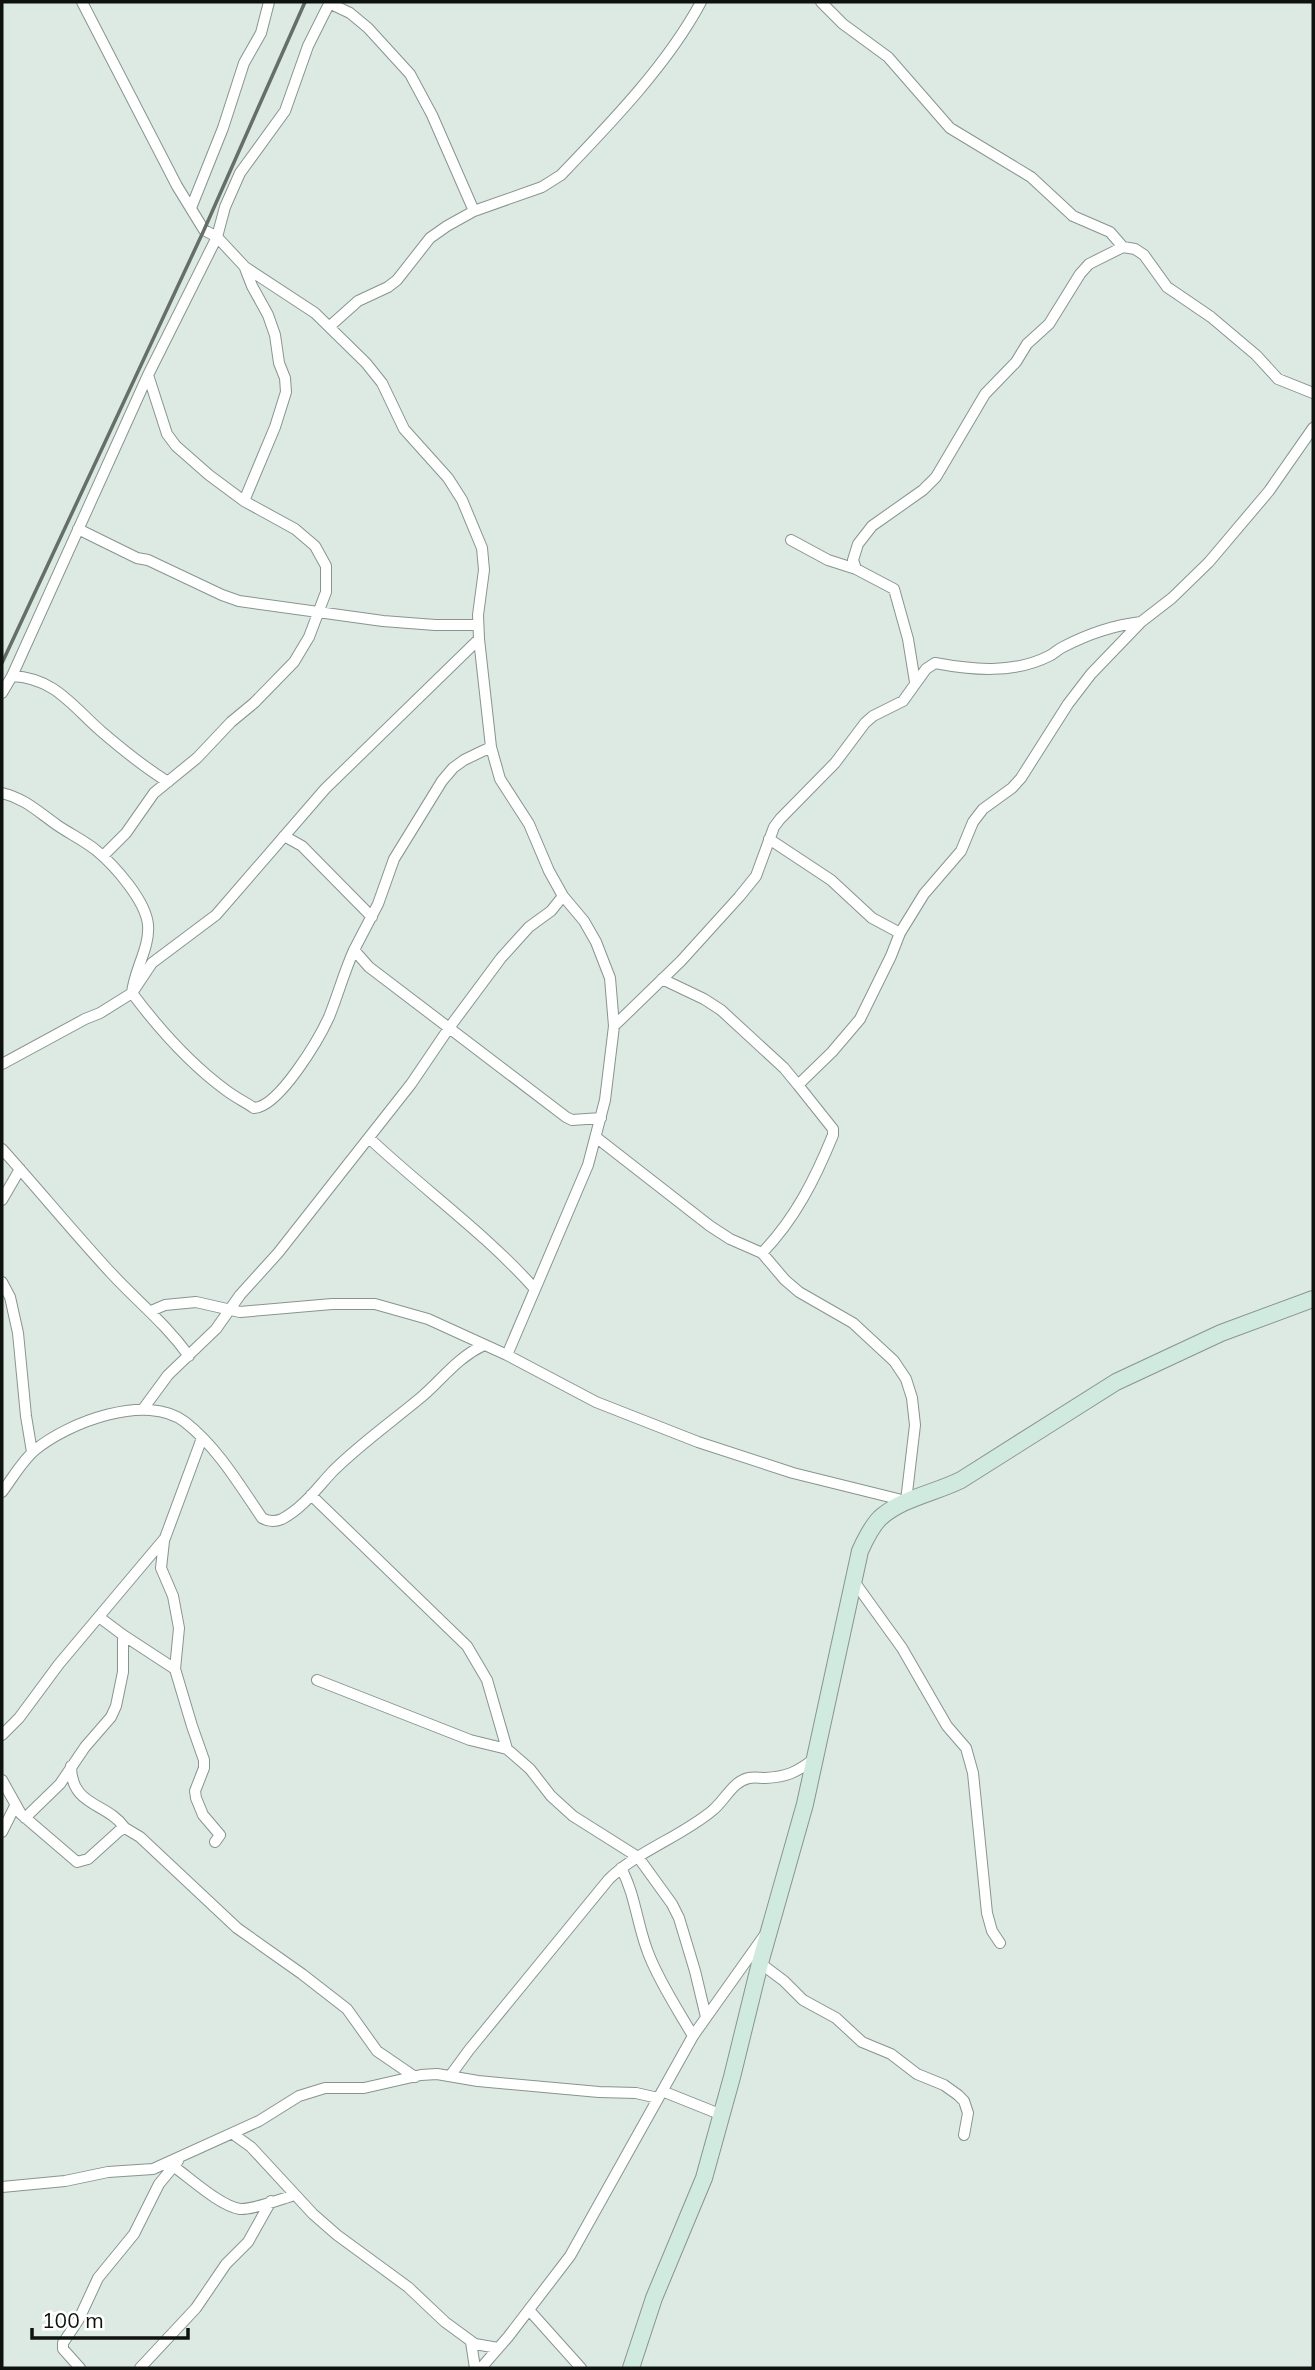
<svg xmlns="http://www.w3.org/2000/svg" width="1315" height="2370" viewBox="0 0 1315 2370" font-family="Mulish,sans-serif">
<rect width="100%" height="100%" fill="#dceae3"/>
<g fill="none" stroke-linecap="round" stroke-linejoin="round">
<g stroke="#88958e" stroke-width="12">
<path id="street" d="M82 2 177 186 204 230 217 237 245 267 315 313 366 363 382 383 404 429 448 478 462 500 482 548 484 570 478 615 479 639 491 747 500 779 529 824 549 871 563 896 584 921 596 942 610 978 614 1026 605 1100 588 1165 507 1355 596 1402 698 1442 793 1473 906 1501 915 1425 912 1398 906 1379 894 1361 853 1323 799 1292 785 1280 762 1253 730 1239 710 1226 597 1138
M821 2 843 24 888 57 950 128 1031 177 1073 216 1110 232 1123 247
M329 3 350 13 368 28 410 74 432 115 474 211
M191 208 223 128 244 63 261 33 269 2
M330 326 358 301 388 287 397 280 430 238 447 226 474 211 542 187 561 175C610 124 668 64 701 2
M244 501 275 427 286 392 285 378 279 363 275 335 268 315 252 286 245 268
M78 529 137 558 148 560 222 595 239 601 383 621 435 625H478
M791 540 828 560 856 569 894 589 908 639 915 682
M856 569 853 560 858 544 872 526 923 490 936 477 985 394 1016 362 1027 344 1049 324 1080 274 1089 264 1123 247 1135 249 1144 255 1167 287 1211 317 1256 355 1278 379 1313 393
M12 676C55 678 72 706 102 732 123 750 144 767 168 782
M2 693 12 676 148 375 217 237 225 207 240 173 285 111 308 46 330 2
M491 747 464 760 453 768 442 781 394 859 378 904 354 950 369 967 566 1117 572 1120 601 1118
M2 793C26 799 37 811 57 825 70 834 85 841 97 851 115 866 146 901 148 925 150 948 134 970 132 993 159 1029 190 1064 227 1091 235 1097 245 1102 254 1108 279 1107 319 1039 329 1017 338 995 344 972 354 950
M284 836 302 846 372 917
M769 839 831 880 872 918 900 933 924 894 961 851 973 822 983 809 1012 788 1021 778 1068 704 1091 674 1141 622 1172 598 1209 562 1269 491 1313 428
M103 856 126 833 154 793 197 758 231 722 254 703 294 662 309 637 326 592V566L315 546 295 529 244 501 209 475 176 446 167 434 148 375
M662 979 704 999 721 1010 784 1068 798 1085
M614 1026 681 961 739 897 756 876 774 827 780 819 835 763 865 723 873 716 903 701 926 669 935 663C972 670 1014 674 1049 656 1054 654 1058 649 1063 647 1086 635 1115 625 1141 622
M2 1064 85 1019 100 1013 132 993 152 963 216 915 325 789 479 639
M369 1138C423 1189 485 1233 534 1288
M2 1149C39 1190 74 1233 112 1274 139 1303 165 1323 189 1356
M2 1200 20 1169
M762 1253C795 1219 815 1179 833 1135V1129L798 1085 832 1052 860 1019 891 956 900 933
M2 1282 10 1297 18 1333 26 1416 32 1452
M151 1311 165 1305 196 1302 240 1312 332 1304H375L428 1319 507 1355
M143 1409 168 1375 216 1329 240 1295 278 1253 411 1084 449 1028 501 958 529 927 551 911 563 896
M2 1492C12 1479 22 1461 35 1450 67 1423 147 1392 185 1422 217 1447 239 1484 262 1518 269 1522 275 1522 282 1519 303 1508 317 1488 333 1471 359 1445 390 1423 419 1399 443 1379 455 1359 484 1345
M311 1495 467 1646 487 1680 507 1749
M164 1541 161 1568 173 1596 179 1628 175 1669 192 1726 204 1760V1768L195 1791 196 1798 203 1815 220 1835 215 1842
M853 1580 902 1648 947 1726 966 1748 973 1773 987 1913 992 1931 1000 1943
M99 1617 123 1635 175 1669
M317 1680 470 1740 507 1749 530 1769 551 1796 573 1816 638 1857 672 1904 679 1918 695 1971 706 2017
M2 1735 19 1718 59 1664 165 1538 202 1438
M71 1766C71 1807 107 1802 125 1828
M2 1780 21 1814 77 1862 88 1859 119 1831 125 1828 140 1837 237 1928 302 1974 347 2009 377 2051 415 2077
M25 1818 60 1784 85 1747 111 1717 116 1706 123 1672V1635
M2 1832 15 1806
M621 1868C636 1896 637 1926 649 1955 660 1983 678 2010 693 2036
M760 1963 784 1981 803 2000 836 2018 862 2042 891 2054 917 2074 944 2085 958 2095 964 2101 968 2113 964 2135
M450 2076 469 2050 609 1879C639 1850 681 1837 713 1810 725 1800 733 1781 749 1778 754 1777 760 1778 765 1778 787 1777 797 1772 814 1759
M662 2091 722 2115
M233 2134 251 2147 313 2214 337 2235 408 2287 445 2322 475 2344 498 2348
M173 2166C190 2178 220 2206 240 2209 253 2210 281 2199 295 2195
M2 2187 65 2181 108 2172 153 2169 259 2121 299 2096 325 2088H364L421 2075 437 2074 478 2081 599 2092 636 2093 658 2098
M529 2310 581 2368
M471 2342 475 2368
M80 2368 63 2349V2343L79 2319 98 2278 134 2234 159 2184 178 2161
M140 2368 196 2308 226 2264 248 2242 271 2201
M481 2368 508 2337 570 2256 693 2036 764 1936"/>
</g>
<g stroke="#88958e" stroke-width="18">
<path id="secondary" d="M631 2368 654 2298 704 2178 732 2077 760 1963 805 1804 860 1551C865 1540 871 1527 880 1518 902 1498 935 1493 961 1480L1116 1382 1221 1333 1313 1299"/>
</g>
<use href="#street" stroke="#fff" stroke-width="10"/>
<use href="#secondary" stroke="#d0eadf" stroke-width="16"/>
<path stroke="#656e69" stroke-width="3.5" d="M2 663 204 230 305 2"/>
</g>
<rect width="1315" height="2370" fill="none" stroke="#0e1310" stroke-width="7"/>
<path d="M32 2328v10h156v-10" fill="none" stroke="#0e1310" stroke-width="3.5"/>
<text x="42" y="2328" font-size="21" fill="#0e1310" stroke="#ffffff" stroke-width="5" paint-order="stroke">100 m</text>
</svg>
